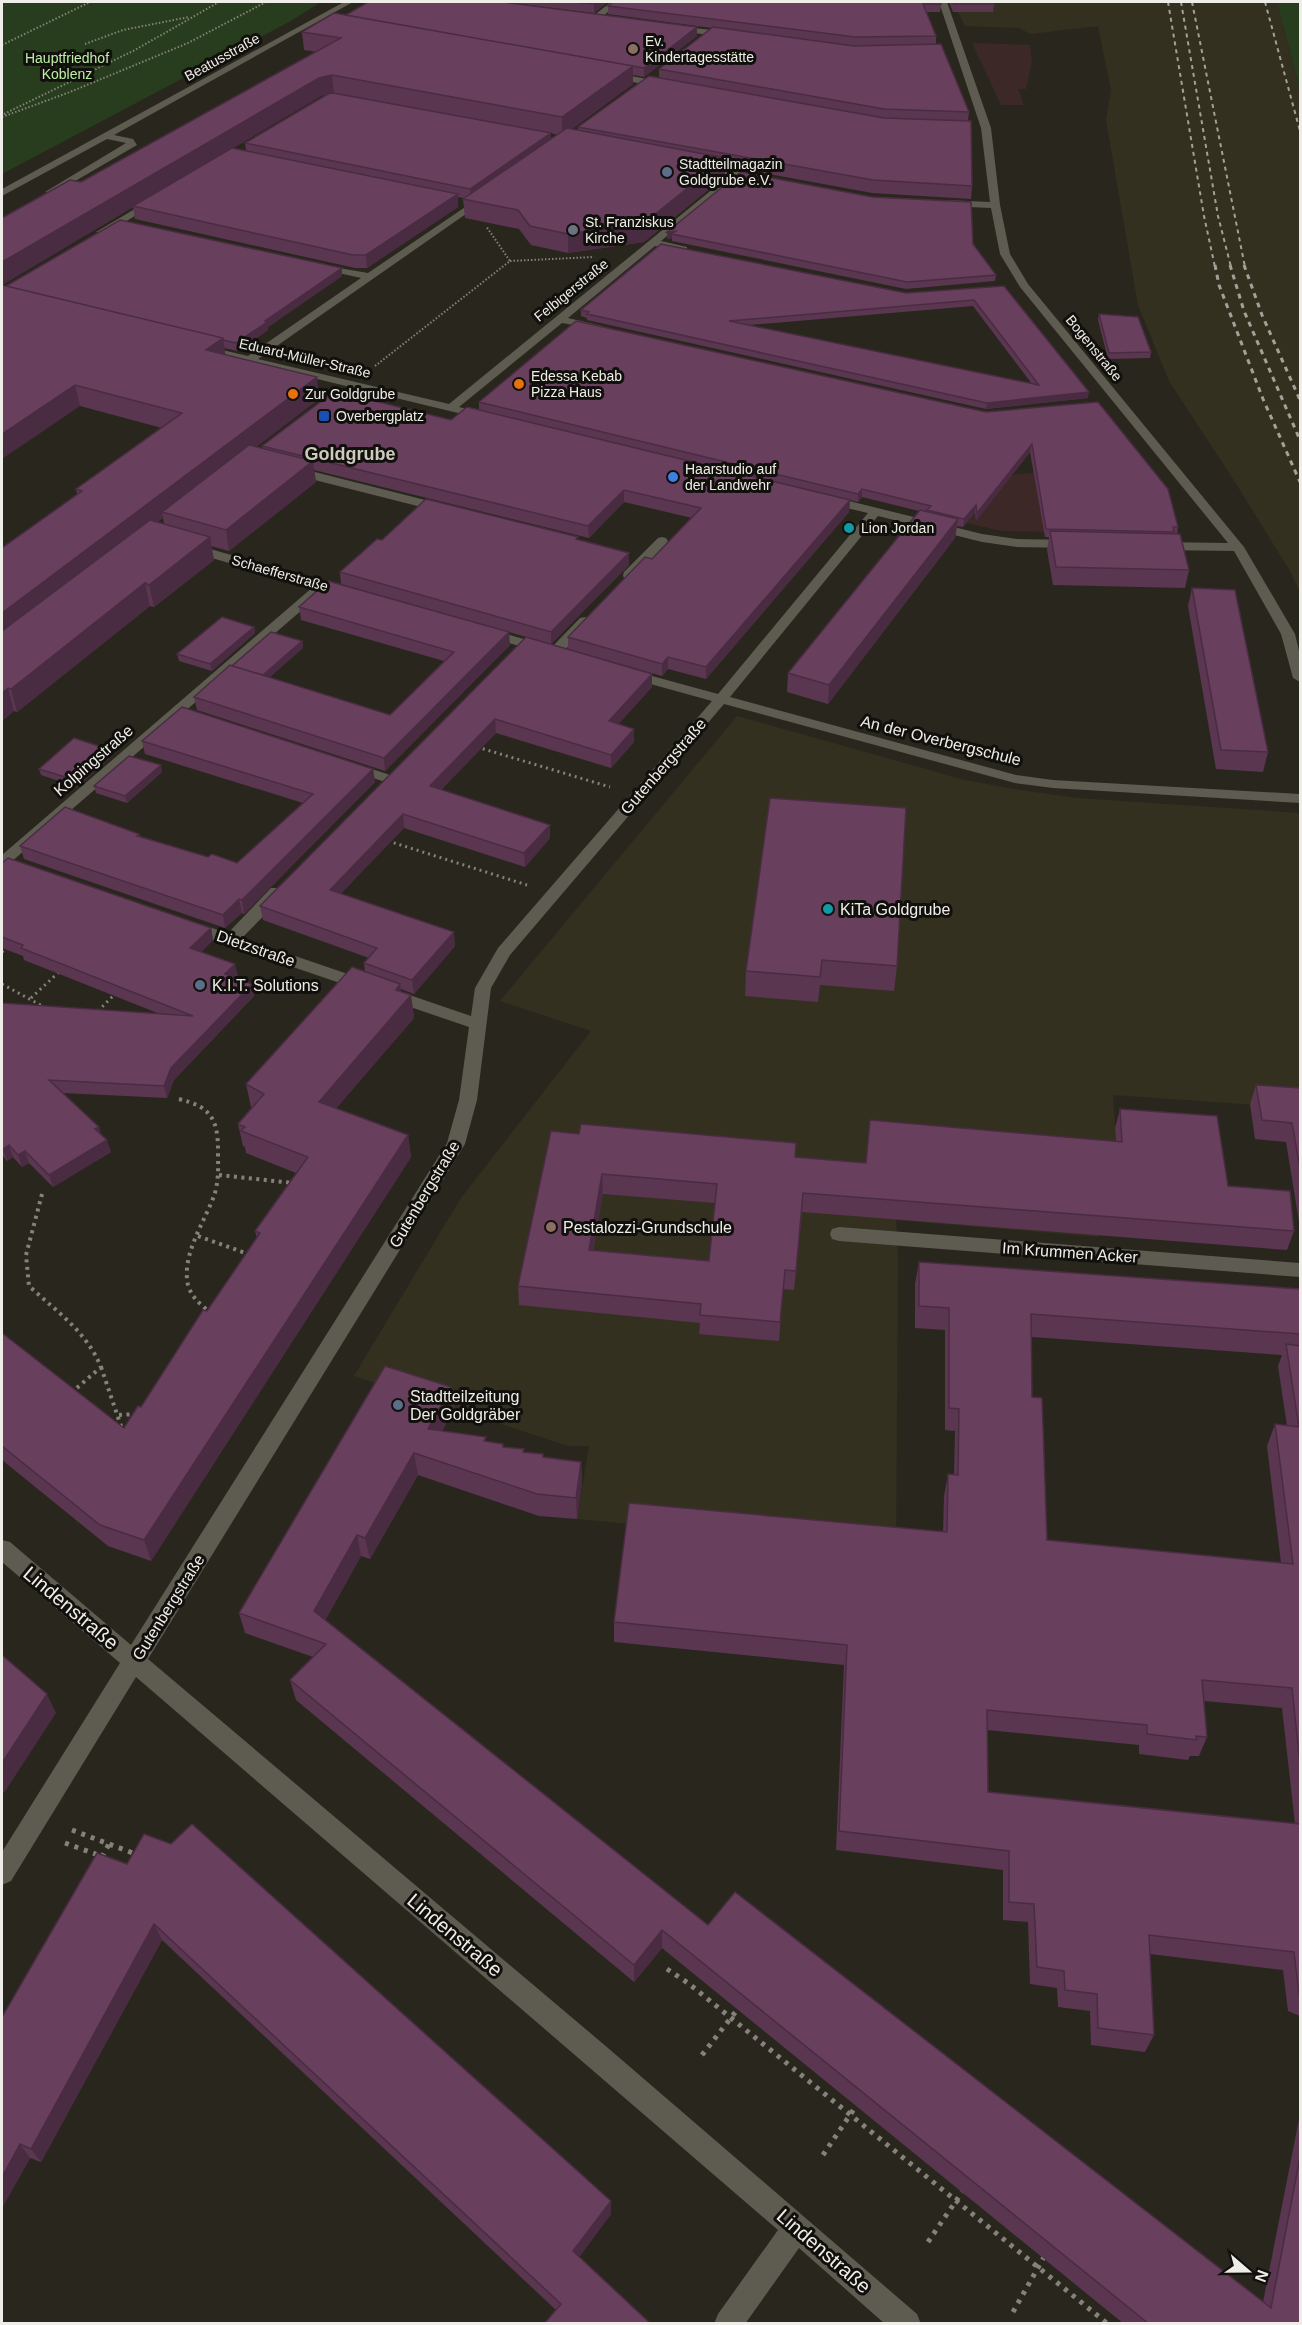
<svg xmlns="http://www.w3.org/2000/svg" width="1302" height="2325" viewBox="0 0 1302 2325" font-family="Arial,sans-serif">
<rect width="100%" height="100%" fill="#29271d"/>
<path fill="#343020" d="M989 2H1277L1300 90V592L1290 571 1235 482 1169 381 1138 305 1106 120 1111 90 1098 26 1030 34 1019 28 965 26 958 12H993Z
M737 716 965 780 1020 790 1077 798 1300 813V1108L1113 1095 1116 1143 1096 1196 1099 1237 896 1220 898 1262 896 1549 577 1519 589 1446H568L354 1376 461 1198 591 1031 500 1001Z"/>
<path fill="#3c2827" d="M972 43 1030 45 1032 62 1026 89H1018L1024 105H1001Z
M1056 470 1168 492 1178 535 1002 531 950 519 1003 476Z"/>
<path fill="#273d1d" d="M2 2H321L289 22 2 174Z
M1277 2H1300V90Z"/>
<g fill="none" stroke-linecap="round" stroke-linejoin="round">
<path stroke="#848279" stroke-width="2" stroke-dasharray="1.5 2" stroke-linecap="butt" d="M85 44 123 30 189 17
M2 45 90 2
M4 114 135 50 219 2
M2 117 70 92 188 43 266 2
M510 261 594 257
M375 366 510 261 486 226"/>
<path stroke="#848279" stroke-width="3" stroke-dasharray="2 4" stroke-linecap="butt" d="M477 747 610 787
M388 841 527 885
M2 952 8 946
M2 984 46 1008
M31 998 60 971
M98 1011 116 993"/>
<path stroke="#848279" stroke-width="4" stroke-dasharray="3 4.5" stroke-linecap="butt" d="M179 1099C211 1107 218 1119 218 1151 218 1166 219 1178 215 1193 206 1220 181 1254 188 1285 192 1298 201 1305 211 1313
M219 1175 293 1183
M42 1194 26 1255 29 1286C57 1312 86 1331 101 1367L71 1393
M198 1236 248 1254
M101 1367 122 1429
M119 1415 136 1414"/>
<path stroke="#848279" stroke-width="5" stroke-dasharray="4 6" stroke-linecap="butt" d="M72 1830 138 1855
M65 1843 101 1856
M102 1857 109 1844
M667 1969 688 1983 1108 2324
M702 2055 737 2010
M823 2155 856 2106
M928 2242 962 2192
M1013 2312 1044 2257"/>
<path fill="#5e5b50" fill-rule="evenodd" d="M344 2H353L114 135 133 139 137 145 53 194 45 192 126 143 107 139 2 196V189Z
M611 2H619L599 20H593V16Z
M939 2H947L991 128 1000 205 1010 254 1028 284 1244 547 1295 634 1300 655V682L1293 678 1281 634 1234 551 1159 550 1153 546 1159 542 1228 543 1020 287 1000 254 991 208 946 206 941 203 946 200 990 202 981 128Z
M675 26 731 32 735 35 731 38 672 30V26Z
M609 72 664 82 668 85 664 88 606 77V73Z
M701 163 767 178 762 181 740 176 661 241 687 247V251L655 246 568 318 602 326V330L562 323 459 407 491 415V419L487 420 197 350 195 348 201 345 248 356 361 278 316 268V264L368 273 483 195 488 198 486 200 258 359 449 404 730 175 698 168 696 166Z
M155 197 160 200 158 202 105 234 96 232Z
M291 466 449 506 451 509 445 513 287 473 285 470Z
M825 495 982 534 1017 539 1072 540 1078 544 1072 548 1017 547 982 542 878 516 730 697 1016 775 1053 780 1300 794V803L1053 788 1015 783 724 704 510 955 491 988 477 1100 465 1144 148 1659 608 2048 917 2314 921 2324H885L799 2248 745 2324H714L718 2314 778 2230 136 1677 11 1881 2 1885V1852L120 1663 2 1562V1540L10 1542 131 1645 447 1143 459 1100 469 1027 184 930 182 926 184 922 190 921 228 933 271 888H283L285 892 283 896 242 938 471 1016 475 988 498 948 712 701 625 677 623 674 630 670 718 694 868 513 821 502 819 499Z
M662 537 666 538 668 541 666 544 634 578H624L623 575 624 572 658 538Z
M189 543 352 589 354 592 347 596 325 590 10 863 2 864V855L313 587 184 550 183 547 184 544Z
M585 617 592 621 590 624 560 655H550L548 652 550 649 580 618Z
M486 628 548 646 550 649 543 653 481 635 479 632Z
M351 762 393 776 395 779 388 783 346 769 344 766 346 763Z
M839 1227 1300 1263V1277L839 1241 832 1239 830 1234 832 1229Z"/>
<path stroke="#a3a199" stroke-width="2" stroke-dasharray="4 4" stroke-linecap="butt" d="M1168 2 1204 216 1215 267
M1181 2 1218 216 1231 267
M1192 2 1245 267
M1265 2 1300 131"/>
<path stroke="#a3a199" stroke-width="3" stroke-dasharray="5 5" stroke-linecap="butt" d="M1215 265 1219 285 1263 399 1300 482
M1230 265 1244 311 1300 440
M1244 265 1262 315 1300 400"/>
</g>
<path fill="#5a3651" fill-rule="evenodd" d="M503 2H608L594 13Z
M949 2H993L994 4 993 12H953Z
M941 4 940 12H927L936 36V44L969 112 968 121 972 186 971 199 872 193 725 166V176L644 242 568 253 531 245 519 229 465 218 463 199 464 198 458 197V207L367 268H355L135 219 133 207 2 285 81 182 317 52 304 50 302 32 346 15 697 27V36L644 77 633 75V84L572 129 578 130V127L659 78V69L712 28 608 14V6ZM334 93 475 119 331 94ZM327 94 245 143 246 151 233 148 321 96ZM551 133 557 135 551 139Z
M667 232 973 244 996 275 995 281 906 289 672 241V238L667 239Z
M342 268V276L268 327V330L238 351 224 348 225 355 319 399 256 447 263 449 262 446 451 420 850 500 849 512 706 679 668 669 662 676 568 649V637L652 559 692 518 624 502 589 538 314 470 316 482 229 551 211 546 214 560 154 607 150 606 17 712 14 711 2 721V548L77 494 76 489 162 428 80 406 7 286ZM163 518 164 524 157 522Z
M1004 286 1088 398 986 409 587 320V318L581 316V310L906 293ZM973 306 1032 384 749 325Z
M1099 314 1151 352 1150 358 1108 359 1098 320Z
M479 402 986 412 1178 527 1177 534 1189 570 1185 588 1053 585 1047 550 1049 537H1045L1030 452 976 521 975 512 963 527 957 526 955 538 828 704 787 692 788 673 919 511 862 497 858 502 479 410Z
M382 540 629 565 551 644 341 584 340 572Z
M1192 588 1268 752 1263 772 1216 769 1188 606Z
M299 607 510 645 385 771 197 710 194 697 232 666 302 641 303 648 269 677 390 715 444 661 301 620Z
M254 627 255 633 212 671 179 661 177 654Z
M526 637 652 687 618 724 634 742 611 768 496 733 441 790 550 825V838L525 867 404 828 341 893 455 946 414 994 401 989V992L411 995 414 1018 336 1108 408 1135 411 1157 151 1561 108 1546 2 1460V1333L124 1428 141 1407 257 1238 255 1231 296 1173 246 1153 245 1147 243 1146 238 1124 252 1107H251L246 1084 365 972 364 963 369 958 263 920 260 906Z
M142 741 373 769 375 782 244 914 242 913 225 928 24 859 20 846 139 834 140 836 208 857 237 863 303 803 145 754Z
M111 750 112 756 77 787 41 775 39 769Z
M162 772 127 803 96 793 94 786Z
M770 798 897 966 894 991 820 985 818 1002 745 996 746 971Z
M2 863 211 928 213 940 201 952 238 976 236 978 252 984 254 996 174 1080 167 1098 63 1093 102 1135 111 1152 53 1187 29 1163 22 1167 13 1157 7 1161 2 1155V1003L160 1014 24 960 23 956 2 948Z
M1256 1085 1300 1088V1228L1286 1142 1255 1139 1250 1104Z
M1120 1109 1228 1186 1294 1231 1287 1250 802 1212 794 1290 783 1289 779 1341 699 1334 700 1323 519 1305 518 1286 579 1134 795 1157 866 1163 1116 1141 1115 1128ZM603 1194 715 1203 709 1261 593 1250Z
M919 1262 1300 1289V2016L1288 2011 1283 1970 1150 1954 1154 2035 1145 2052 1091 2045 1090 2011 1058 2007 1057 1988 1030 1984 1028 1922 1003 1920V1870L836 1850 844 1665 614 1642V1622L943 1532 944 1496 948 1474 954 1475 955 1431 945 1430V1330L915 1328V1284ZM1032 1337 1282 1355 1278 1366 1287 1426 1275 1424 1267 1446 1281 1563 1047 1540 1032 1397ZM1204 1701 1282 1708 1295 1824 988 1792 987 1730 1139 1745V1754L1188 1760 1190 1756H1199L1207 1737Z
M451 1387 454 1409 442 1431 487 1441 504 1447 524 1449V1452L543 1457 581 1462 582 1483 577 1519 539 1516 418 1475 370 1559 361 1556 325 1620 708 1925 1263 2302 1300 2114V2324H1124L662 1948 634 1982 296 1700 290 1680 313 1657 245 1633 239 1613Z
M97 1853 611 2214 579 2257 651 2324 556 2310 162 1940 41 2162 30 2158 2 2208Z"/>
<path fill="#4a2c42" d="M597 2H608L594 13V4Z
M697 27V36L644 77V68Z
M633 66V84L562 136V117Z
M332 75 334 93 321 96 134 206H133V207L2 285V262L319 78Z
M551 133V143L471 200 470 189Z
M725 158V176L644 242 568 253V234Z
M458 194V207L367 268 366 255Z
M676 231 672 234V238L667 239V232Z
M342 268V276L268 327V330L238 351 236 343 265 321Z
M223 338 226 359 206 350Z
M317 377 319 399 168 514 162 512 163 518 2 641V613Z
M75 385 80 406 2 459V434Z
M1089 392 1088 398 986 409 987 403Z
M1032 444 1030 452 976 521 977 513Z
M313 461 316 482 229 551 226 530Z
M862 489V497L858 502V494Z
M624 490V502L589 538 588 526Z
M850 500 849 512 706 679V667Z
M976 505 975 512 963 527 964 519Z
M958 519 955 538 828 704 829 685Z
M210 537 214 560 154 607 149 585Z
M629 553V565L551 644V632Z
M145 583 150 606 17 712 11 689Z
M254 627 255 633 212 671 210 664Z
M509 632 510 645 385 771 384 758Z
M302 641 303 648 260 686 259 679Z
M668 657V669L662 676V664Z
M652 674V687L609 735V721Z
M8 688 14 711 2 721V693Z
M495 719 496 733 431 800 430 786Z
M634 729V742L611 768V755Z
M111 750 112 756 77 787 75 780Z
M161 765 162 772 127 803 125 796Z
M373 769 375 782 244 914 242 900Z
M403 814 404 828 332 903 330 890Z
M550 825V838L525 867 524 853Z
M239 899 242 913 225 928 223 915Z
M211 928 213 940 193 960 190 948Z
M454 932 455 946 414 994 412 980Z
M235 964 238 976 228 986 225 974Z
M252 984 254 996 174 1080 167 1098 164 1086 171 1068Z
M400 984 403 1005 411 995 414 1018 323 1124 319 1102 396 990Z
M99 1127 103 1139 95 1129Z
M408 1135 411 1157 151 1561 144 1540Z
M107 1140 111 1152 53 1187 49 1175Z
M9 1145 13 1157 7 1161 3 1149Z
M25 1151 29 1163 22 1167 18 1155Z
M602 1174 603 1194 589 1269V1250Z
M451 1387 454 1409 431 1451 428 1429Z
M414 1453 418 1475 370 1559 365 1538Z
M581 1462 582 1483 577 1519 576 1498Z
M357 1535 361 1556 319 1632 314 1611Z
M47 1694 56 1713 4 1793 2 1789V1763Z
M154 1924 162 1940 41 2162 31 2149Z
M662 1930V1948L634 1982V1965Z
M20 2144 30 2158 2 2208V2177Z
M611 2201V2214L575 2263 573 2251Z"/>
<path fill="#693f5e" stroke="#4a2c42" stroke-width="1.5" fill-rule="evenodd" d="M368 2H503L697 27 644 68 346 15Z
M574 2H597L594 4Z
M613 2H940L941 4H923L936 36 855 37 608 6Z
M953 2H993L994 4H954Z
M334 13 633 66 562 117 332 75 319 78 2 262V218L70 180 81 182 341 38 302 32Z
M713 27 854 46 941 44 969 112 884 109 659 69Z
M649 76 884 118 971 121 972 186 873 180 578 127Z
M333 93 551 133 470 189 245 143 328 94Z
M567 128 725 158 644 223 568 234 530 226 518 210 463 199Z
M232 148 458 194 366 255H353L133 206Z
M741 172 872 197 971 202 973 244 996 275 907 282 672 234 676 231 667 232Z
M120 220 342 268 265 321 267 322 236 343 223 340V338L6 286Z
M661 244 906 293 1004 286 1089 392 987 403 587 314 589 312 581 310ZM974 300 1039 385 729 321Z
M2 285 223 338 206 350 317 377 2 613V548L82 491 76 489 182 413 75 385 2 434Z
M1099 314 1138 317 1151 352 1109 353Z
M576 321 986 412 1098 402 1168 489 1178 527H1173L1174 532 1046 529 1032 444 977 513 976 505 964 519 927 510 931 506 862 489 858 494 479 402Z
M335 391 451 420 467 407 850 500 706 667 668 657 662 664 568 637 645 557 652 559 701 508 624 490 588 526 262 446Z
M249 445 313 461 226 530 162 512Z
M426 499 578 537 576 539 629 553 551 632 340 572 377 539 382 540Z
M920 510 958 519 829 685 788 673Z
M150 520 210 537 149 585 145 583 11 689 8 688 2 693V631Z
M1050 531 1180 534 1189 570 1056 567Z
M328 581 509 632 384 758 194 697 230 665 390 715 454 652 299 607Z
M1192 588 1235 590 1268 752 1221 750Z
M222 617 254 627 210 664 177 654Z
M271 632 302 641 263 675 232 666Z
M526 637 652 674 609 721 634 729 611 755 495 719 430 786 550 825 524 853 403 814 330 890 454 932 412 980 364 963 377 948 260 906Z
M182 707 373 769 242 900 239 899 223 915 20 846 65 807 139 834 137 836 208 857 212 854 237 863 313 794 142 741Z
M74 738 111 750 75 780 39 769Z
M129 756 161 765 125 796 94 786Z
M770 798 906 808 897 966 822 960 820 977 746 971Z
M8 858 211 928 190 948 235 964 225 974 252 984 171 1068 164 1086 49 1080 99 1127 95 1129 107 1140 49 1175 25 1151 18 1155 9 1145 3 1149 2 1147V1003L193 1016 21 948 23 945 2 937V863Z
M352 967 400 984 396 990 411 995 319 1102 408 1135 144 1540 100 1525 2 1446V1333L124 1428 138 1406 141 1407 203 1310 207 1311 260 1233 255 1231 308 1157 241 1131 245 1127 238 1124 264 1094 246 1084Z
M1256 1085 1300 1088V1168L1292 1123 1262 1120Z
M1120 1109 1217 1116 1228 1186 1290 1191 1294 1231 803 1193 796 1271 785 1270 780 1322 700 1315 701 1304 518 1286 551 1131 579 1134 581 1124 796 1143 795 1157 866 1163 870 1120 1122 1142ZM602 1174 717 1184 709 1261 589 1250Z
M919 1262 1300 1289V1334L1031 1314 1032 1397 1042 1398 1047 1540 1293 1564 1275 1424 1299 1427 1286 1344 1300 1346V1764L1292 1688 1202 1680 1207 1737 1196 1736 1197 1740 1147 1734V1725L987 1710 988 1792 1300 1824V1995L1299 1994 1294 1952 1149 1935 1154 2035 1098 2028 1097 1994 1065 1990 1064 1971 1037 1967 1034 1904 1009 1902V1851L839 1831 847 1645 614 1622 629 1503 947 1532 948 1474 958 1475 959 1409 949 1408V1308L919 1306Z
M385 1366 451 1387 428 1429 486 1437 484 1441 503 1444V1447L524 1449 523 1452 543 1454V1457L581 1462 576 1498 537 1494 414 1453 365 1538 357 1535 314 1611 708 1925 735 1892 1271 2308 1300 2157V2324H1149L662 1930 634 1965 290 1680 326 1644 239 1613Z
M2 1655 47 1694 2 1763Z
M192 1824 611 2201 573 2251 651 2324H544L561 2304 154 1924 31 2149 20 2144 2 2177V2017L97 1853 127 1864 144 1834 171 1844Z"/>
<g fill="#8d6e63" stroke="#11100c" stroke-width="2">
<circle cx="633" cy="49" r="6"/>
<circle cx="551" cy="1227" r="6"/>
</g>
<g fill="#5c6f8a" stroke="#11100c" stroke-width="2">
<circle cx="667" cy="172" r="6"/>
<circle cx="200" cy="985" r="6"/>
<circle cx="398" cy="1405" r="6"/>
</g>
<circle fill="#6b7280" stroke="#11100c" stroke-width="2" cx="573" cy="230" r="6"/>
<g fill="#e8710a" stroke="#11100c" stroke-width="2">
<circle cx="519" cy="384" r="6"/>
<circle cx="293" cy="394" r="6"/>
</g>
<rect fill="#1a4fb4" stroke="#11100c" stroke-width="2" x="318" y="410" width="12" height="12" rx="3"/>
<circle fill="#3f7fe0" stroke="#11100c" stroke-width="2" cx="673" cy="477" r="6"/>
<g fill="#0f9aa8" stroke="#11100c" stroke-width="2">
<circle cx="849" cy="528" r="6"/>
<circle cx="828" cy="909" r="6"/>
</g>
<g text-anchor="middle" stroke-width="6" stroke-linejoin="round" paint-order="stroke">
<g font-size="14" fill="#efede7" stroke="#11100c" text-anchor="start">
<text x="645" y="46">Ev.<tspan x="645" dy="16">Kindertagesstätte</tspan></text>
<text x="679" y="169">Stadtteilmagazin<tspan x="679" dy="16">Goldgrube e.V.</tspan></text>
<text x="585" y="227">St. Franziskus<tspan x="585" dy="16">Kirche</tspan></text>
<text x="531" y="381">Edessa Kebab<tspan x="531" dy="16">Pizza Haus</tspan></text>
<text x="305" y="399">Zur Goldgrube</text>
<text x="336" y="421">Overbergplatz</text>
<text x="685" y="474">Haarstudio auf<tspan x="685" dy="16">der Landwehr</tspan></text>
<text x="861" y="533">Lion Jordan</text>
</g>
<g font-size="14" fill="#efede7" stroke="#11100c">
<text transform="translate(222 57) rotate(-29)" y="5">Beatusstraße</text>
<text transform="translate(571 290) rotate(-39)" y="5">Felbigerstraße</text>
<text transform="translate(1094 348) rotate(51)" y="5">Bogenstraße</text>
<text transform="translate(305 358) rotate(13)" y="5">Eduard-Müller-Straße</text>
<text transform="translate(280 573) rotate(16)" y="5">Schaefferstraße</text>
</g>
<g font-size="14" fill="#beeea9" stroke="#11100c">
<text x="67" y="63">Hauptfriedhof<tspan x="67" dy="16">Koblenz</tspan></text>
</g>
<g font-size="16" fill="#efede7" stroke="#11100c">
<text transform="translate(941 740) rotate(14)" y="6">An der Overbergschule</text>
<text transform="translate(93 760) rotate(-41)" y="6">Kolpingstraße</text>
<text transform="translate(663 766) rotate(-49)" y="6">Gutenbergstraße</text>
<text transform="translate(256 948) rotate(19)" y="6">Dietzstraße</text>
<text transform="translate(424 1194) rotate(-59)" y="6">Gutenbergstraße</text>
<text transform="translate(1070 1252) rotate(4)" y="6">Im Krummen Acker</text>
<text transform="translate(168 1607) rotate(-58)" y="6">Gutenbergstraße</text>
</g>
<g font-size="16" fill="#efede7" stroke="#11100c" text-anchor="start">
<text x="840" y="915">KiTa Goldgrube</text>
<text x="212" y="991">K.I.T. Solutions</text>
<text x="563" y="1233">Pestalozzi-Grundschule</text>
<text x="410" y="1402">Stadtteilzeitung<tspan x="410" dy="18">Der Goldgräber</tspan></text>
</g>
<g font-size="18" font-weight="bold" fill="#cdcabe" stroke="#11100c">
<text x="350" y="460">Goldgrube</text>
</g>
<g font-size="20" fill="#efede7" stroke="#11100c">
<text transform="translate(71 1608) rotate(40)" y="7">Lindenstraße</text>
<text transform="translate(455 1935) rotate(40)" y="7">Lindenstraße</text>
<text transform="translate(824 2251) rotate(41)" y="7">Lindenstraße</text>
</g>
</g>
<rect width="1302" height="2325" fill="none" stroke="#efede7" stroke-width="6"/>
<g transform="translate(1248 2271) rotate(110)" stroke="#11100c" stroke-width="4.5" paint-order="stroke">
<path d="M0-4.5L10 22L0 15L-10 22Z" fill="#efede7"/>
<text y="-9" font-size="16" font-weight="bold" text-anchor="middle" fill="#efede7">N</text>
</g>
</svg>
